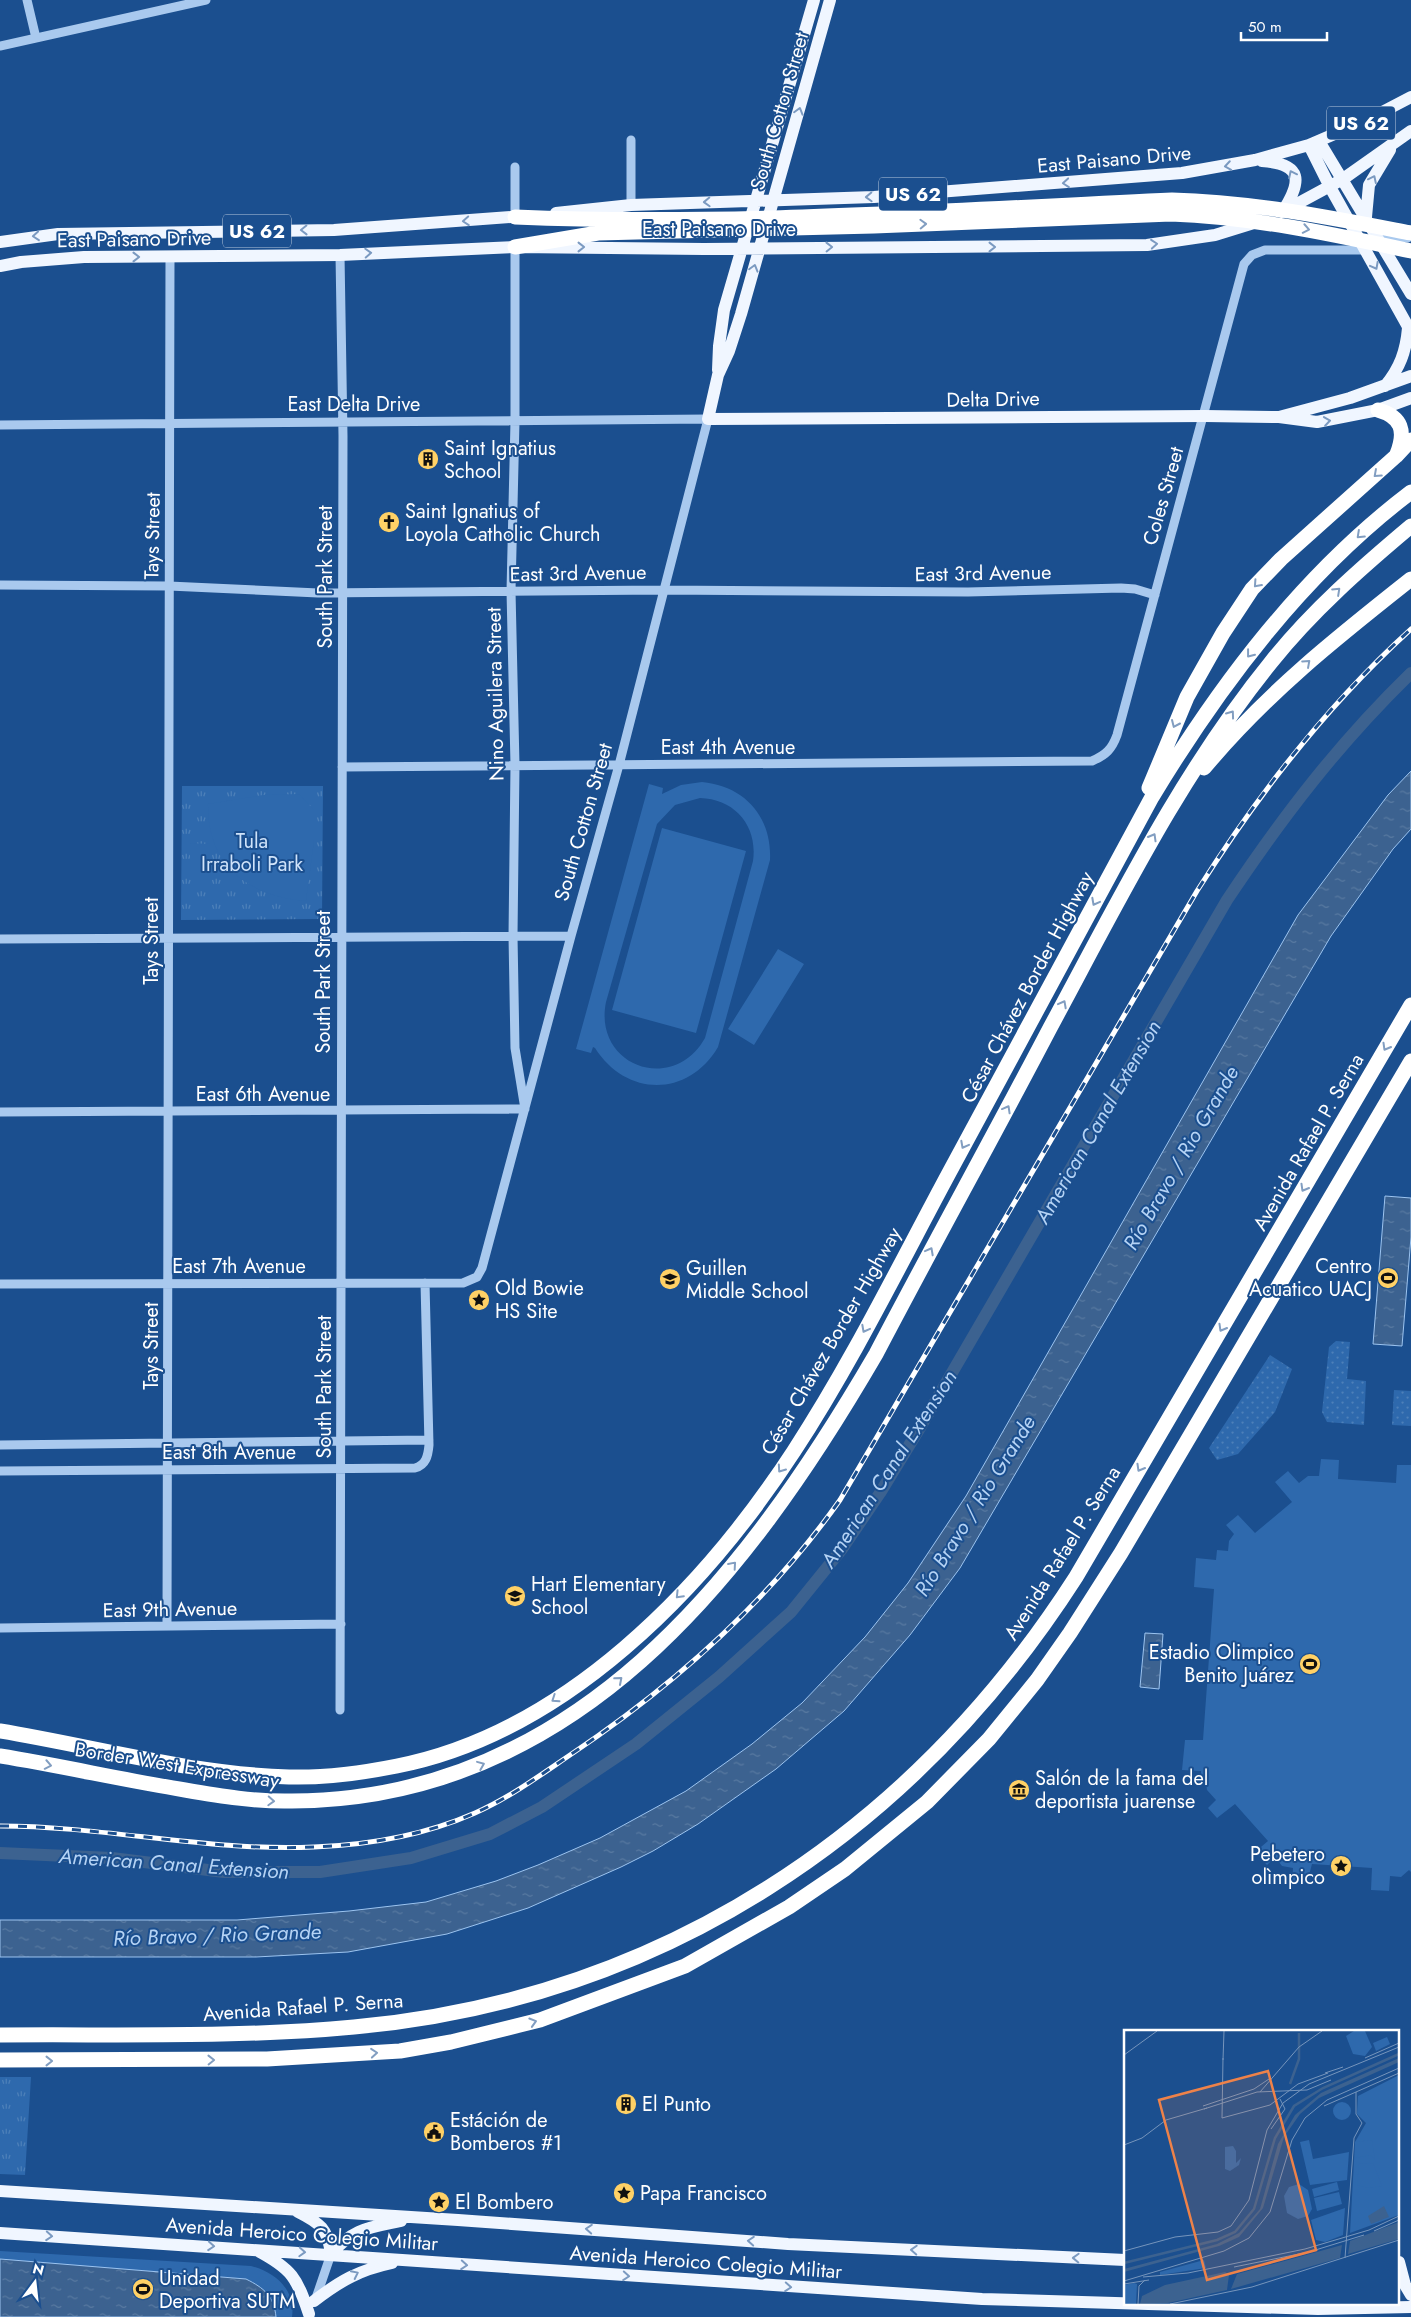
<svg xmlns="http://www.w3.org/2000/svg" width="1411" height="2317" viewBox="0 0 1411 2317" font-family="Jost,sans-serif">
<defs>
<pattern id="grass-dots" width="8" height="8" patternUnits="userSpaceOnUse" patternTransform="scale(1.25)"><rect width="8" height="8" fill="#2e69ad"/><path d="M2 2h.1M6 6h.1" fill="none" stroke="#4d80b9" stroke-width="1.8" stroke-linecap="round"/></pattern>
<pattern id="park-tufts" width="24" height="20" patternUnits="userSpaceOnUse" patternTransform="scale(1.25)"><rect width="24" height="20" fill="#2e69ad"/><path d="M3 7l-1-3M5 7V3M7 7l1-3M15 17l-1-3M17 17v-4M19 17l1-3" fill="none" stroke="#4d80b9"/></pattern>
<pattern id="water-ripples" width="26" height="14" patternUnits="userSpaceOnUse" patternTransform="scale(1.25)"><rect width="26" height="14" fill="#3c6290"/><path d="M2 4q2-2 4 0t4 0M15 11q2-2 4 0t4 0" fill="none" stroke="#597aa1"/></pattern>
</defs>
<rect width="100%" height="100%" fill="#1b4f8f"/>
<path fill="url(#grass-dots)" d="M1336 1341 1350 1342 1347 1379 1366 1381 1364 1425 1327 1422 1322 1412 1329 1347Z
M1270 1355 1292 1369 1275 1412 1238 1454 1217 1460 1209 1448Z
M1394 1390 1411 1391V1426L1392 1425Z"/>
<path fill="url(#park-tufts)" d="M182 786H323L322 919 181 920Z
M0 2077H31L25 2175 0 2174Z"/>
<path fill="#2e69ad" fill-rule="evenodd" d="M702 782C745 786 772 817 770 860L718 1047C688 1098 626 1097 595 1048L593 1047 591 1053 576 1049 649 784 663 788 662 794 681 785ZM700 798C735 799 758 826 753 861L705 1038C673 1095 593 1066 606 1002L657 824 675 805Z
M299 794 314 810V840L306 901C248 896 207 865 208 804L263 795Z
M662 828 746 851 696 1033 612 1010Z
M190 843 210 844V879H190Z
M778 949 804 964 754 1045 728 1029Z
M1321 1459 1339 1460 1338 1479 1396 1483 1397 1465H1411V1872L1409 1870 1401 1877 1390 1876 1389 1891 1371 1890 1372 1868 1312 1864 1307 1883 1292 1884 1293 1868 1282 1866 1275 1857 1267 1865 1255 1852 1268 1841 1235 1804 1217 1818 1208 1808 1216 1800 1207 1790 1206 1782 1201 1781V1771L1182 1770 1185 1740H1203L1214 1589 1194 1587 1196 1558 1216 1560 1217 1550 1228 1551 1229 1541 1234 1534 1226 1525 1238 1515 1255 1533 1292 1502 1275 1482 1288 1471 1299 1483 1308 1476H1319Z
M0 2251 251 2266C275 2272 296 2290 292 2317H0Z"/>
<path fill="url(#water-ripples)" stroke="#9cc4f0" d="M1411 771V829L1393 849 1331 936 960 1568 910 1635 844 1711 776 1769 698 1824 653 1851 621 1867 528 1908 447 1934 348 1952 256 1957H0V1920H237L349 1911 426 1902 496 1881 538 1865 600 1838 686 1791 752 1744 802 1703 865 1637 908 1583 966 1496 1298 915 1388 795Z
M1385 1196 1411 1198V1237L1402 1346 1373 1344Z
M1145 1633 1163 1634 1159 1689 1140 1687Z
M0 2259 246 2279C264 2288 274 2296 276 2317H0Z"/>
<g fill="none" stroke-linecap="round" stroke-linejoin="round">
<path stroke="#3c6290" stroke-width="12" d="M0 1853 112 1858 224 1872H320L411 1858 490 1834 542 1807 636 1744 719 1677 791 1612 842 1549 880 1493 921 1426 1227 900C1283 816 1339 743 1411 673"/>
<path stroke="#a9c9ee" stroke-width="9" d="M27 0 36 38
M0 46 206 0
M515 167V217
M631 205V140
M1376 236 1408 238
M0 425 708 419 619 765 571 936 482 1268 477 1277 463 1283 0 1284
M0 585 169 586 318 593 663 590 968 592 1121 588 1135 589 1155 595
M342 767 1092 761C1106 755 1112 749 1117 735L1244 264 1252 255 1265 250H1366
M0 939 571 936
M0 1112 525 1109 515 1048 513 936 515 765 511 591 515 421V247
M0 1445 429 1440
M0 1471 415 1468C426 1465 428 1456 429 1445L425 1283
M167 1626 170 257
M0 1628 341 1624
M340 1710 343 436 340 255
M315 2301 331 2254"/>
<path stroke="#f0f6ff" stroke-width="12" d="M830 0 741 314 729 351 718 375 708 419 1205 416 1279 417 1317 422 1378 410 1411 398
M1319 141 1411 294
M1309 145 1330 187 1411 332
M1262 161C1303 164 1302 181 1283 211
M1282 212 1343 179 1411 131
M556 213 631 205 874 197 1182 173 1255 160 1309 145 1367 120 1411 97
M1366 217 1369 185 1390 150
M0 242 58 234 334 230 524 216
M0 266 21 262 84 257 340 255 515 247 704 249 1147 245 1215 235 1257 222
M718 370 719 346 724 310 814 0
M1385 386C1400 368 1406 351 1408 328
M1279 417 1350 398 1411 376
M0 2191 458 2220 788 2244 1125 2260
M298 2212C320 2223 328 2229 331 2254
M0 2233 982 2299 1318 2309 1411 2307
M258 2251C292 2269 297 2278 309 2314
M331 2254C354 2228 368 2228 401 2221
M1399 2262 1405 2285 1411 2295
M314 2301C340 2281 359 2270 392 2263"/>
<path stroke="#fff" stroke-width="15" d="M515 217C733 226 954 210 1172 200 1253 202 1332 218 1411 233
M515 247 598 233 874 226 1171 214C1253 217 1331 234 1411 251
M1378 410C1402 417 1406 431 1397 454
M1204 768C1267 693 1335 639 1411 579
M1149 788 1187 697 1223 633 1252 589 1281 559 1396 456 1411 440
M0 1731C96 1747 192 1774 289 1777 325 1778 362 1773 397 1766 565 1733 704 1589 794 1451 852 1362 899 1266 949 1173 1017 1048 1084 922 1152 797 1221 683 1304 573 1411 492
M0 1756C62 1766 123 1780 185 1790 220 1796 256 1802 292 1801 575 1800 746 1577 876 1354 933 1245 993 1137 1050 1028 1118 902 1181 773 1272 661 1312 611 1361 568 1411 526
M0 2035C118 2034 237 2038 354 2027 660 1999 911 1834 1076 1577L1411 1005
M0 2060 267 2059 400 2051 451 2042 540 2020 685 1966 789 1907 845 1869 927 1802 989 1739 1037 1680 1070 1633 1121 1553 1411 1061"/>
<g stroke="#fff" stroke-width="5">
<path id="rail" d="M0 1826C105 1826 209 1852 314 1847 369 1845 425 1835 475 1813 509 1798 539 1776 570 1755 673 1686 768 1602 840 1500L1197 891C1258 794 1326 706 1411 629"/>
</g>
<use href="#rail" stroke="#1b4f8f" stroke-width="3" stroke-dasharray="9" stroke-linecap="butt"/>
</g>
<defs><path id="oneway-chevron" d="M-2-3.5L2.5 0L-2 3.5" fill="none" stroke-width="1.6" stroke-linecap="round" stroke-linejoin="round" transform="scale(1.25)"/></defs>
<g stroke="#7b9ac1">
<use href="#oneway-chevron" transform="translate(799 111) rotate(-74)"/>
<use href="#oneway-chevron" transform="translate(1228 166) rotate(171)"/>
<use href="#oneway-chevron" transform="translate(1292 174) rotate(-116)"/>
<use href="#oneway-chevron" transform="translate(1373 179) rotate(-64)"/>
<use href="#oneway-chevron" transform="translate(1066 183) rotate(175)"/>
<use href="#oneway-chevron" transform="translate(869 197) rotate(178)"/>
<use href="#oneway-chevron" transform="translate(707 202) rotate(178)"/>
<use href="#oneway-chevron" transform="translate(466 221) rotate(176)"/>
<use href="#oneway-chevron" transform="translate(304 230) rotate(179)"/>
<use href="#oneway-chevron" transform="translate(36 236) rotate(175)"/>
<use href="#oneway-chevron" transform="translate(1154 244) rotate(-5)"/>
<use href="#oneway-chevron" transform="translate(581 247)"/>
<use href="#oneway-chevron" transform="translate(829 247) rotate(-1)"/>
<use href="#oneway-chevron" transform="translate(992 247)"/>
<use href="#oneway-chevron" transform="translate(368 253) rotate(-3)"/>
<use href="#oneway-chevron" transform="translate(136 257)"/>
<use href="#oneway-chevron" transform="translate(1375 266) rotate(62)"/>
<use href="#oneway-chevron" transform="translate(754 268) rotate(-74)"/>
<use href="#oneway-chevron" transform="translate(1327 421) rotate(-8)"/>
<use href="#oneway-chevron" transform="translate(589 2229) rotate(-176)"/>
<use href="#oneway-chevron" transform="translate(49 2236) rotate(4)"/>
<use href="#oneway-chevron" transform="translate(751 2241) rotate(-176)"/>
<use href="#oneway-chevron" transform="translate(211 2246) rotate(4)"/>
<use href="#oneway-chevron" transform="translate(914 2250) rotate(-177)"/>
<use href="#oneway-chevron" transform="translate(302 2252) rotate(3)"/>
<use href="#oneway-chevron" transform="translate(1076 2258) rotate(-178)"/>
<use href="#oneway-chevron" transform="translate(464 2265) rotate(4)"/>
<use href="#oneway-chevron" transform="translate(355 2274) rotate(-26)"/>
<use href="#oneway-chevron" transform="translate(626 2276) rotate(4)"/>
<use href="#oneway-chevron" transform="translate(788 2287) rotate(4)"/>
</g>
<g stroke="#829ec1">
<use href="#oneway-chevron" transform="translate(923 224) rotate(-2)"/>
<use href="#oneway-chevron" transform="translate(1306 229) rotate(11)"/>
<use href="#oneway-chevron" transform="translate(1377 474) rotate(138)"/>
<use href="#oneway-chevron" transform="translate(1360 535) rotate(137)"/>
<use href="#oneway-chevron" transform="translate(1257 584) rotate(132)"/>
<use href="#oneway-chevron" transform="translate(1337 591) rotate(-43)"/>
<use href="#oneway-chevron" transform="translate(1250 654) rotate(128)"/>
<use href="#oneway-chevron" transform="translate(1307 663) rotate(-42)"/>
<use href="#oneway-chevron" transform="translate(1231 714) rotate(-54)"/>
<use href="#oneway-chevron" transform="translate(1175 724) rotate(114)"/>
<use href="#oneway-chevron" transform="translate(1153 837) rotate(-60)"/>
<use href="#oneway-chevron" transform="translate(1095 902) rotate(118)"/>
<use href="#oneway-chevron" transform="translate(1063 1004) rotate(-62)"/>
<use href="#oneway-chevron" transform="translate(1386 1047) rotate(120)"/>
<use href="#oneway-chevron" transform="translate(1007 1109) rotate(-61)"/>
<use href="#oneway-chevron" transform="translate(964 1145) rotate(118)"/>
<use href="#oneway-chevron" transform="translate(1304 1188) rotate(120)"/>
<use href="#oneway-chevron" transform="translate(930 1251) rotate(-62)"/>
<use href="#oneway-chevron" transform="translate(1222 1328) rotate(120)"/>
<use href="#oneway-chevron" transform="translate(865 1329) rotate(118)"/>
<use href="#oneway-chevron" transform="translate(1140 1468) rotate(120)"/>
<use href="#oneway-chevron" transform="translate(781 1469) rotate(125)"/>
<use href="#oneway-chevron" transform="translate(733 1565) rotate(-49)"/>
<use href="#oneway-chevron" transform="translate(679 1595) rotate(134)"/>
<use href="#oneway-chevron" transform="translate(619 1680) rotate(-41)"/>
<use href="#oneway-chevron" transform="translate(555 1699) rotate(146)"/>
<use href="#oneway-chevron" transform="translate(48 1765) rotate(11)"/>
<use href="#oneway-chevron" transform="translate(481 1765) rotate(-22)"/>
<use href="#oneway-chevron" transform="translate(271 1801) rotate(3)"/>
<use href="#oneway-chevron" transform="translate(533 2022) rotate(-17)"/>
<use href="#oneway-chevron" transform="translate(374 2053) rotate(-5)"/>
<use href="#oneway-chevron" transform="translate(211 2060) rotate(-1)"/>
<use href="#oneway-chevron" transform="translate(49 2061)"/>
</g>
<defs>
<g id="building-disc" transform="scale(1.125)"><circle r="9.5" fill="#ffd166" stroke="#1b4f8f"/><path d="M-4-6H4V6H1V3H-1V6H-4ZM-2.5-4.3h1.7v1.8h-1.7ZM.8-4.3h1.7v1.8H.8ZM-2.5-1h1.7V.8h-1.7ZM.8-1h1.7V.8H.8Z" fill="#111"/></g>
<g id="church-disc" transform="scale(1.125)"><circle r="9.5" fill="#ffd166" stroke="#1b4f8f"/><path d="M-1.2-6h2.4v3.5h3.3v2.4h-3.3V6h-2.4V-.1h-3.3v-2.4h3.3Z" fill="#111"/></g>
<g id="stadium-disc" transform="scale(1.125)"><circle r="9.5" fill="#ffd166" stroke="#1b4f8f"/><path d="M0-5a6.5 5 0 1 0 0 10a6.5 5 0 1 0 0-10ZM-3.5-1.8h7v3.6h-7Z" fill="#111"/></g>
<g id="school-disc" transform="scale(1.125)"><circle r="9.5" fill="#ffd166" stroke="#1b4f8f"/><path d="M0-5L7-2L0 1L-7-2ZM-4 1L0 2.5L4 1V4Q0 6-4 4Z" fill="#111"/></g>
<g id="sight-disc" transform="scale(1.125)"><circle r="9.5" fill="#ffd166" stroke="#1b4f8f"/><path d="M0-6L1.8-2.2L6-1.7L2.9 1.2L3.7 5.4L0 3.3L-3.7 5.4L-2.9 1.2L-6-1.7L-1.8-2.2Z" fill="#111"/></g>
<g id="museum-disc" transform="scale(1.125)"><circle r="9.5" fill="#ffd166" stroke="#1b4f8f"/><path d="M0-6L6-3V-2H-6V-3ZM-5-1h2V3h-2ZM-1-1h2V3h-2ZM3-1h2V3H3ZM-6 4H6V6H-6Z" fill="#111"/></g>
<g id="civic-disc" transform="scale(1.125)"><circle r="9.5" fill="#ffd166" stroke="#1b4f8f"/><path d="M-.6-6.5H3V-4.5H.6V-3L4-1V1h2V6H-6V1h2V-1L-.6-3ZM-1.2 2.5V6h2.4V2.5Z" fill="#111"/></g>
</defs>
<g fill-rule="evenodd">
<use href="#building-disc" x="428" y="459"/>
<use href="#church-disc" x="389" y="522"/>
<use href="#stadium-disc" x="1388" y="1278"/>
<use href="#school-disc" x="670" y="1279"/>
<use href="#sight-disc" x="479" y="1300"/>
<use href="#school-disc" x="515" y="1596"/>
<use href="#stadium-disc" x="1310" y="1664"/>
<use href="#museum-disc" x="1019" y="1790"/>
<use href="#sight-disc" x="1341" y="1866"/>
<use href="#building-disc" x="626" y="2104"/>
<use href="#civic-disc" x="434" y="2132"/>
<use href="#sight-disc" x="624" y="2193"/>
<use href="#sight-disc" x="439" y="2202"/>
<use href="#stadium-disc" x="143" y="2289"/>
</g>
<g text-anchor="middle" stroke-width="4" stroke-linejoin="round" paint-order="stroke">
<g fill="#1b4f8f" stroke="#bbcadd" stroke-width="1">
<rect x="1327" y="106.5" width="68" height="33" rx="4"/>
<rect x="879" y="177.5" width="68" height="33" rx="4"/>
<rect x="223" y="214.5" width="68" height="33" rx="4"/>
</g>
<g font-size="19" font-weight="bold" fill="#fff">
<text x="1361" y="130">US 62</text>
<text x="913" y="201">US 62</text>
<text x="257" y="238">US 62</text>
</g>
<g font-size="20" fill="#fff" stroke="#1b4f8f">
<text transform="translate(779 111) rotate(-74)" y="7">South Cotton Street</text>
<text transform="translate(1114 159) rotate(-5)" y="7">East Paisano Drive</text>
<text x="719" y="236">East Paisano Drive</text>
<text transform="translate(134 239) rotate(-1)" y="7">East Paisano Drive</text>
<text transform="translate(993 399) rotate(-1)" y="7">Delta Drive</text>
<text x="354" y="411">East Delta Drive</text>
<text transform="translate(1163 496) rotate(-74)" y="7">Coles Street</text>
<text transform="translate(152 536) rotate(-89)" y="7">Tays Street</text>
<text transform="translate(578 573) rotate(-1)" y="7">East 3rd Avenue</text>
<text transform="translate(983 573) rotate(-1)" y="7">East 3rd Avenue</text>
<text transform="translate(325 577) rotate(-90)" y="7">South Park Street</text>
<text transform="translate(495 694) rotate(-91)" y="7">Nino Aguilera Street</text>
<text x="728" y="754">East 4th Avenue</text>
<text transform="translate(583 822) rotate(-74)" y="7">South Cotton Street</text>
<text transform="translate(151 941) rotate(-90)" y="7">Tays Street</text>
<text transform="translate(323 982) rotate(-90)" y="7">South Park Street</text>
<text transform="translate(1027 987) rotate(-62)" y="7">César Chávez Border Highway</text>
<text x="263" y="1101">East 6th Avenue</text>
<text transform="translate(1308 1142) rotate(-60)" y="7">Avenida Rafael P. Serna</text>
<text x="239" y="1273">East 7th Avenue</text>
<text transform="translate(831 1341) rotate(-60)" y="7">César Chávez Border Highway</text>
<text transform="translate(151 1346) rotate(-90)" y="7">Tays Street</text>
<text transform="translate(324 1387) rotate(-90)" y="7">South Park Street</text>
<text x="229" y="1459">East 8th Avenue</text>
<text transform="translate(1062 1553) rotate(-58)" y="7">Avenida Rafael P. Serna</text>
<text transform="translate(170 1609) rotate(-1)" y="7">East 9th Avenue</text>
<text transform="translate(177 1765) rotate(9)" y="7">Border West Expressway</text>
<text transform="translate(303 2007) rotate(-4)" y="7">Avenida Rafael P. Serna</text>
<text transform="translate(302 2234) rotate(4)" y="7">Avenida Heroico Colegio Militar</text>
<text transform="translate(706 2262) rotate(4)" y="7">Avenida Heroico Colegio Militar</text>
</g>
<g font-size="20" fill="#fff" stroke="#1b4f8f" text-anchor="start">
<text x="444" y="455">Saint Ignatius<tspan x="444" dy="23">School</tspan></text>
<text x="405" y="518">Saint Ignatius of<tspan x="405" dy="23">Loyola Catholic Church</tspan></text>
<text x="1372" y="1273" text-anchor="end">Centro<tspan x="1372" dy="23">Acuatico UACJ</tspan></text>
<text x="686" y="1275">Guillen<tspan x="686" dy="23">Middle School</tspan></text>
<text x="495" y="1295">Old Bowie<tspan x="495" dy="23">HS Site</tspan></text>
<text x="531" y="1591">Hart Elementary<tspan x="531" dy="23">School</tspan></text>
<text x="1294" y="1659" text-anchor="end">Estadio Olimpico<tspan x="1294" dy="23">Benito Juárez</tspan></text>
<text x="1035" y="1785">Salón de la fama del<tspan x="1035" dy="23">deportista juarense</tspan></text>
<text x="1325" y="1861" text-anchor="end">Pebetero<tspan x="1325" dy="23">olìmpico</tspan></text>
<text x="642" y="2111">El Punto</text>
<text x="450" y="2127">Estáción de<tspan x="450" dy="23">Bomberos #1</tspan></text>
<text x="640" y="2200">Papa Francisco</text>
<text x="455" y="2209">El Bombero</text>
<text x="159" y="2285">Unidad<tspan x="159" dy="23">Deportiva SUTM</tspan></text>
</g>
<g font-size="20" fill="#cfe3fa" stroke="#1b4f8f">
<text x="252" y="848">Tula<tspan x="252" dy="23">Irraboli Park</tspan></text>
</g>
<g font-size="21" font-style="italic" fill="#b5d3f5" stroke="#1b4f8f">
<text transform="translate(1098 1122) rotate(-60)" y="7">American Canal Extension</text>
<text transform="translate(1181 1158) rotate(-60)" y="7">Río Bravo / Rio Grande</text>
<text transform="translate(889 1469) rotate(-57)" y="7">American Canal Extension</text>
<text transform="translate(975 1506) rotate(-58)" y="7">Río Bravo / Rio Grande</text>
<text transform="translate(174 1864) rotate(4)" y="7">American Canal Extension</text>
<text transform="translate(217 1935) rotate(-2)" y="7">Río Bravo / Rio Grande</text>
</g>
</g>
<g transform="translate(1124 2030)">
<rect width="275" height="275" fill="#1b4f8f"/>
<path d="M263 7 266 14 252 21 249 13Z" fill="#2e69ad"/>
<path d="M275 45V185L226 203 231 112 242 93 233 84 234 66ZM221 178 219 205 201 212 192 210 187 190ZM80 230 82 238 36 245V242ZM10 253 13 254 12 274H0V255Z" fill="#2e69ad"/>
<path d="M230 1H241L244 8 248 17 241 26 229 24 222 6ZM209 81a9 9 0 1 1 18 0a9 9 0 1 1-18 0ZM185 110 189 129 225 122 223 150 186 155 176 112ZM248 110 251 130 247 125 231 128V112ZM109 116 112 121V133L117 128 115 135 106 141 101 139V117ZM249 133 258 156 245 158 233 155 235 134ZM213 152 215 160 190 167 188 159ZM175 154 184 160 188 179 184 186 174 189 163 183 160 166 165 157ZM215 162 218 174 193 181 190 168Z" fill="#2e69ad"/>
<path d="M275 28V32L195 68 176 84 160 107 139 178 115 207 95 216 0 242V239L93 214 115 203 136 179 154 114 171 85 197 63ZM260 176 265 187 247 194 244 186ZM275 192V209L224 224 226 211ZM218 215 216 228 107 259 113 244ZM101 242 105 245 103 260 44 273 16 274 18 266 41 255Z" fill="#3c6290"/>
<path fill="none" stroke="#3c6290" stroke-width="2.5" d="M166 54 175 29V3M0 233 93 210 111 202 130 179 151 108 170 76 199 58 275 24"/>
<path fill="none" stroke="#7695bc" stroke-width="1" d="M0 25 33 1M99 28 98 88 146 75 174 54 204 43M241 28 275 13M99 30 100 1M201 43 219 37M136 62 175 17 198 1M232 62 275 43M79 76 130 59 145 49M200 76 232 62M80 79 133 62 183 60 207 50M147 99 161 79 156 69M0 115 18 108 42 90 83 78M250 201 275 190M0 221 51 207 94 202 107 196 125 170 143 100 159 73 185 54 275 17M221 228 230 108 238 93 232 84V62M110 237 185 222 240 205M19 247 64 243 181 219 245 200 275 186M0 251 100 221 125 208 146 182 168 110 181 88 203 70 275 38M0 254 25 250M14 274 15 256 21 250M46 274 128 257 275 210"/>
<path fill="#ee8249" fill-opacity="0.15" stroke="#ee8249" stroke-width="2.5" d="M144 41 192 220 83 250 35 70Z"/>
<rect width="275" height="275" fill="none" stroke="#fff" stroke-width="2.5"/>
</g>
<g transform="translate(35 2282) rotate(15)" stroke="#1b4f8f" stroke-width="4" paint-order="stroke">
<path d="M0-4L9 19L0 12L-9 19Z" fill="#ffffff"/>
<text y="-8" font-size="14" font-weight="bold" text-anchor="middle" fill="#ffffff">N</text>
</g>
<path d="M1241 32v8h86v-8" fill="none" stroke="#ffffff" stroke-width="2.5"/>
<text x="1248" y="32" font-size="15" fill="#ffffff" stroke="#1b4f8f" stroke-width="4" paint-order="stroke">50 m</text>
</svg>
